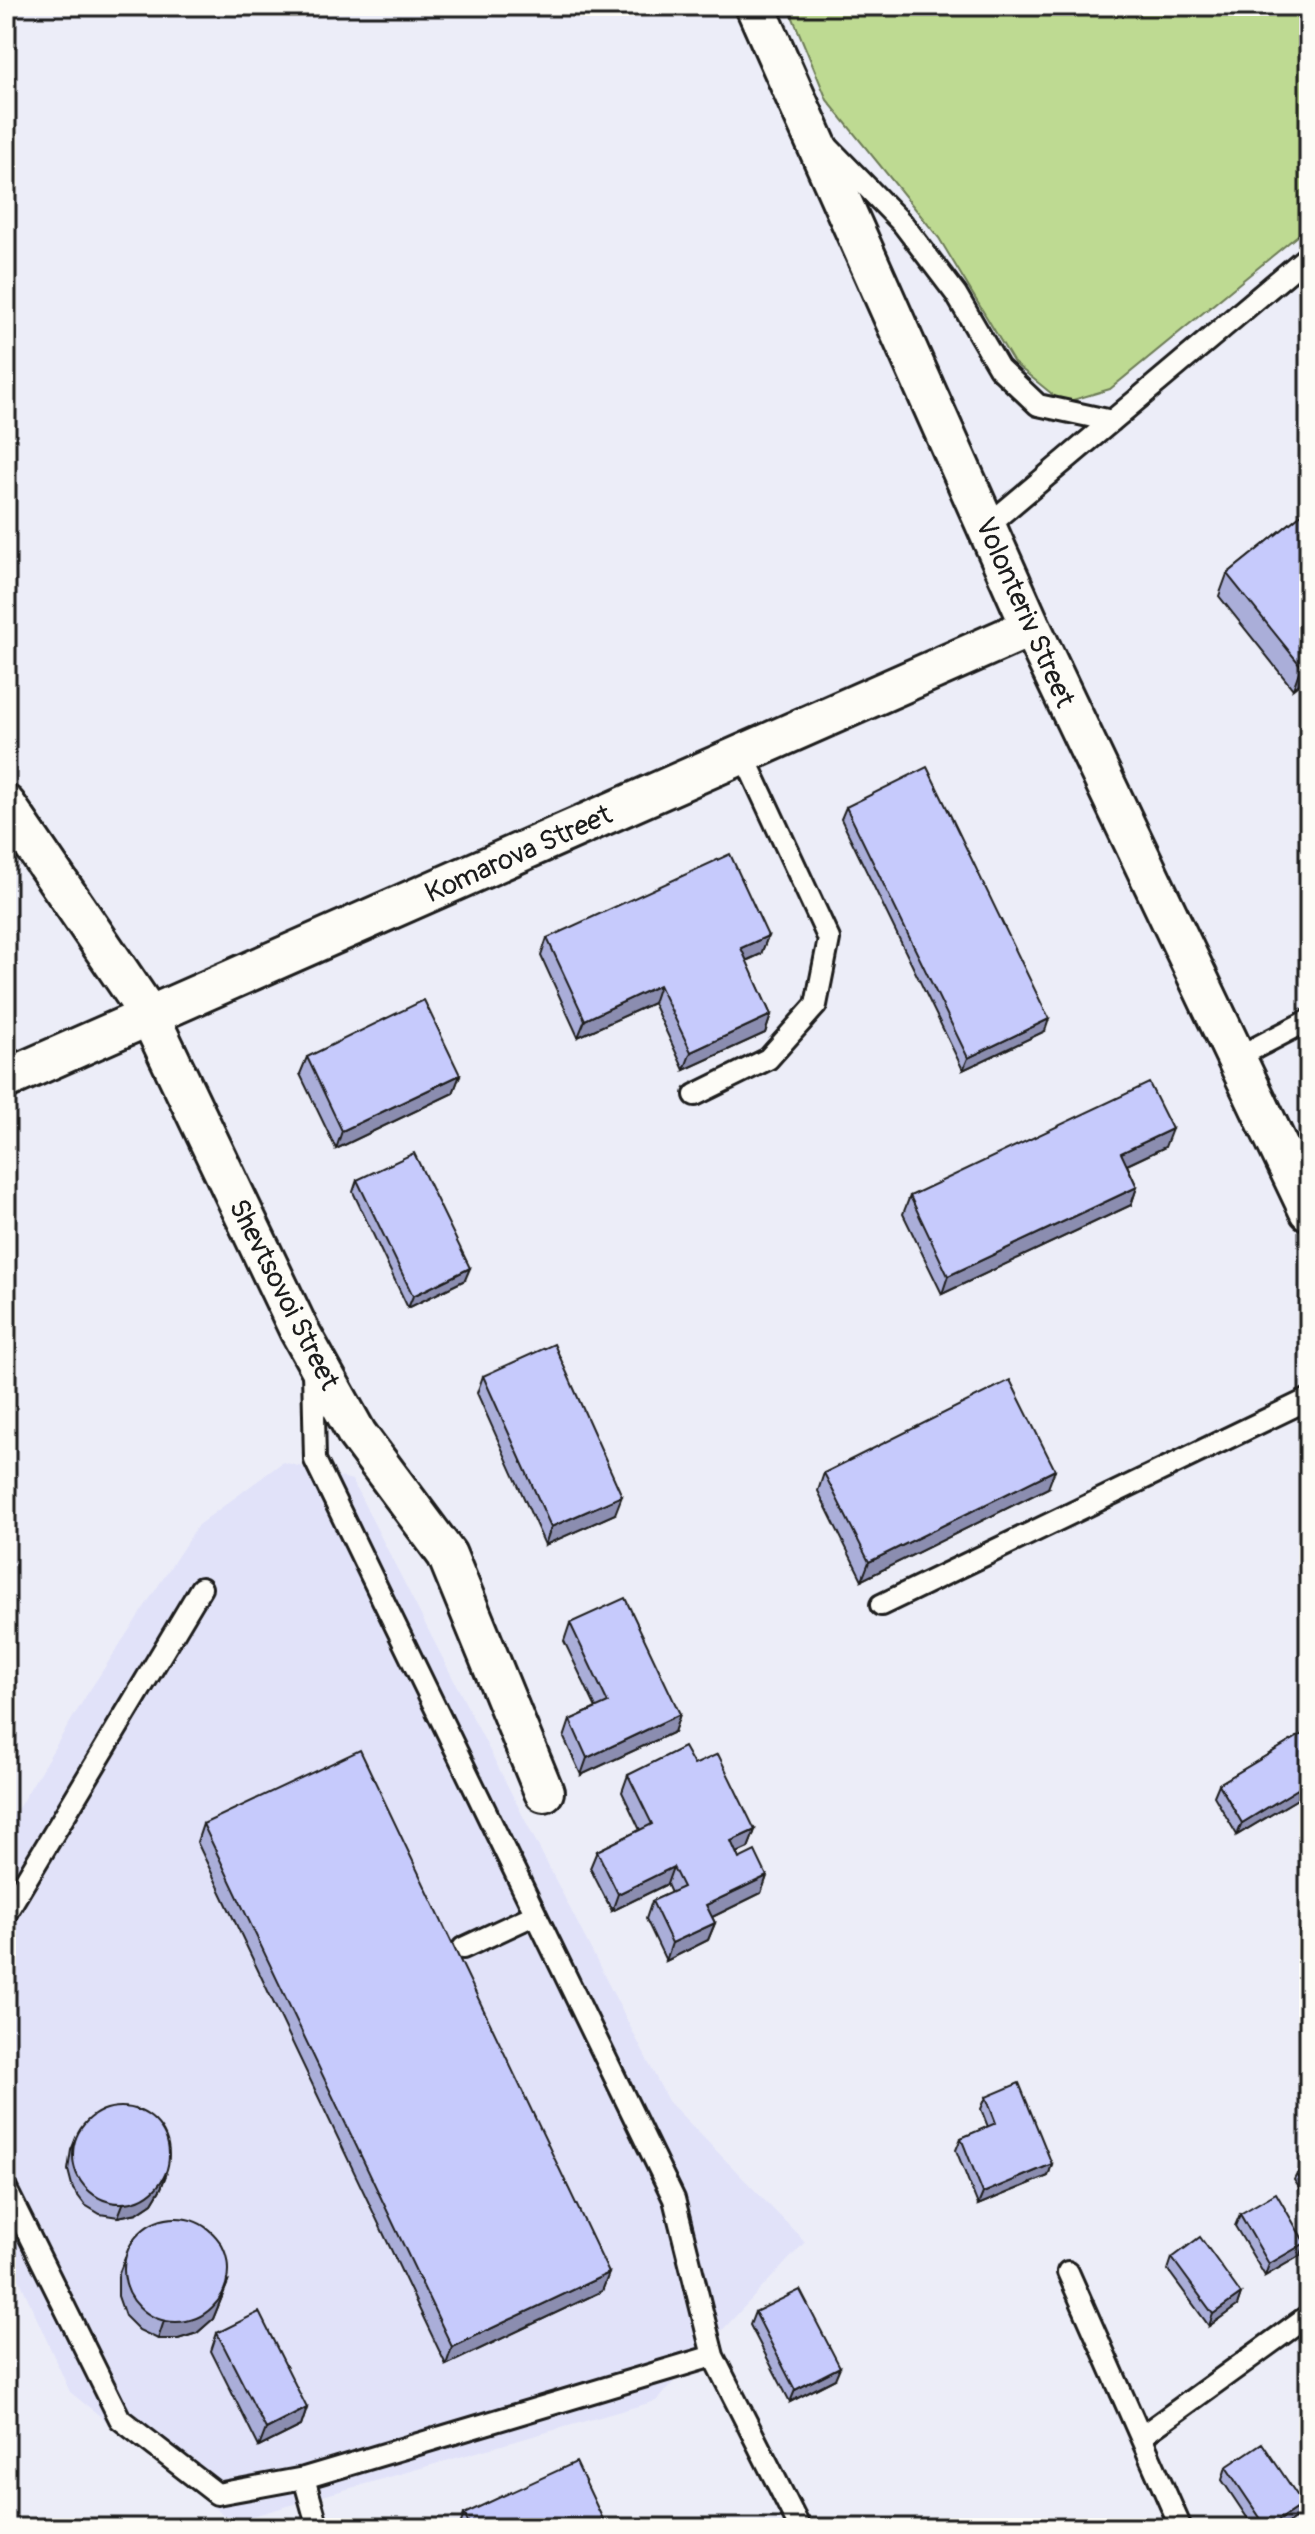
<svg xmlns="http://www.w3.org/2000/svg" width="1315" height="2534" viewBox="0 0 1315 2534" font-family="Pangolin,sans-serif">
<rect width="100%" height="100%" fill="#ecedf8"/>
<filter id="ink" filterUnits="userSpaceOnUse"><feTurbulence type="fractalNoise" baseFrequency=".0125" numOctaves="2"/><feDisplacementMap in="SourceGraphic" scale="16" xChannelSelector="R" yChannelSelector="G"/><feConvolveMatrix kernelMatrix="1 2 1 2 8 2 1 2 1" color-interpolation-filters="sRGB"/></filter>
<g filter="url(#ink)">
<path fill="#e1e2f9" d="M283 1462 352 1480 668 2101 805 2242 656 2401 232 2522 70 2392 6 2250V1828L86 1696 198 1525Z"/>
<path fill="#beda92" stroke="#6d7b57" stroke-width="2" d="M788 6H1309V226L1110 389 1063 403 1014 363 939 238 827 100Z"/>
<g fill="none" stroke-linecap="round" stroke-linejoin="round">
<g stroke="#1c1c1c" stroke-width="26">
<path id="service" d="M827 146 903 224 956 294 999 368 1038 405 1112 421
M987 526 1309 255
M1236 1058 1309 1020
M695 1095 768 1059 816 1005 829 939 743 754
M313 1370 315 1460 674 2199 713 2356 800 2528
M881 1605 1309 1399
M6 1913 201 1588
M463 1948 534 1915
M6 2189 120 2419 217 2494 304 2478 713 2356
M1068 2272 1181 2528
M1142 2436 1309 2315
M304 2478 318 2528"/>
</g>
<g stroke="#1c1c1c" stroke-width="44">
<path id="minor" d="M755 6 1031 627 1309 1211
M6 805 149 1015 299 1330 357 1434 447 1555 544 1792
M6 1079 1031 627"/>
</g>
<use href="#service" stroke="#fdfcf7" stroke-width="20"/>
<use href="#minor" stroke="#fdfcf7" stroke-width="38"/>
</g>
<path fill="#aaaed9" stroke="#1c1c1c" stroke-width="2" d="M1309 508V676L1293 689 1219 596 1227 574Z
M846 807 1045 1031 963 1070 841 819Z
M768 936 761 954 746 961 771 1015 765 1033 684 1070 653 1003 578 1037 541 956 547 938Z
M307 1057 460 1075 453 1093 336 1149 300 1074Z
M1165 1147 1127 1165 1137 1187 1131 1205 942 1294 903 1214 910 1196Z
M357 1180 465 1280 408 1308 353 1192Z
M483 1376 615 1514 545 1545 477 1393Z
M824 1473 1048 1488 862 1580 818 1491Z
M1309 1557V1593L1298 1573 1303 1560Z
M570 1623 680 1714 674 1732 581 1775 564 1738 570 1720 596 1708 564 1641Z
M1309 1730V1792L1237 1835 1214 1796 1219 1784Z
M694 1765 755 1830 748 1848 736 1853 739 1859 767 1876 761 1893 712 1917 715 1923 708 1940 666 1961 646 1919 652 1901 671 1893 667 1884 612 1911 590 1868 597 1851 640 1830 622 1792 628 1775Z
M203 1824 609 2273 602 2291 446 2365 197 1842Z
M986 2097 1052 2164 1048 2176 978 2205 956 2150 961 2138 988 2127 981 2109Z
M76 2138 166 2175 161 2188 152 2203 137 2213 118 2217 100 2214 85 2205 73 2189 68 2170 71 2150Z
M1309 2166V2202L1294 2180 1297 2174Z
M1240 2214 1305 2243 1301 2255 1265 2276 1235 2226Z
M125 2258 228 2282 213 2319 197 2333 178 2339H158L139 2330 125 2316 118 2296V2276Z
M1172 2258 1241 2294 1237 2306 1209 2326 1168 2270Z
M755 2312 835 2379 790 2402 750 2325Z
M217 2333 307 2408 301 2426 259 2447 211 2351Z
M1226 2467 1303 2504 1299 2516 1281 2528H1254L1222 2480Z
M464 2514 607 2528H459Z"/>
<path fill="#8b8db0" stroke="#1c1c1c" stroke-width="2" d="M1309 660V676L1293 689 1301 666Z
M768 936 761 954 734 966 741 948Z
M659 985 653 1003 578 1037 585 1020Z
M771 1015 765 1033 684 1070 691 1052Z
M1049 1019 1045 1031 963 1070 968 1058Z
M460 1075 453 1093 336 1149 342 1131Z
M1172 1129 1165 1147 1114 1171 1121 1153Z
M1137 1187 1131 1205 942 1294 948 1276Z
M470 1268 465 1280 408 1308 413 1296Z
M1055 1470 1048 1488 862 1580 869 1562Z
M622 1496 615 1514 545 1545 551 1527Z
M680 1714 674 1732 581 1775 587 1758Z
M1309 1782V1792L1237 1835 1242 1823Z
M755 1830 748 1848 724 1859 731 1841Z
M673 1867 667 1884 612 1911 618 1894Z
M767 1876 761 1893 700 1923 706 1905Z
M715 1923 708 1940 666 1961 672 1943Z
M1052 2164 1048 2176 978 2205 983 2193Z
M166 2175 161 2188 152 2203 137 2213 118 2217 123 2204Z
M1305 2243 1301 2255 1265 2276 1269 2264Z
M609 2273 602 2291 446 2365 452 2347Z
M228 2282 213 2319 197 2333 178 2339H158L164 2321Z
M1241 2294 1237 2306 1209 2326 1213 2314Z
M840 2367 835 2379 790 2402 795 2390Z
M307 2408 301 2426 259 2447 266 2429Z
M1303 2504 1299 2516 1281 2528H1267Z"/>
<path fill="#c6cafc" stroke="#1c1c1c" stroke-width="2" d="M1309 508V660L1301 666 1227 574Z
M927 767 1049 1019 968 1058 846 807Z
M730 854 768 936 741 948 771 1015 691 1052 659 985 585 1020 547 938Z
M424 1000 460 1075 342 1131 307 1057Z
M1149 1083 1172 1129 1121 1153 1137 1187 948 1276 910 1196Z
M414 1153 470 1268 413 1296 357 1180Z
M554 1344 622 1496 551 1527 483 1376Z
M1010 1380 1055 1470 869 1562 824 1473Z
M1309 1557V1572L1303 1560Z
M625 1598 680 1714 587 1758 570 1720 608 1703 570 1623Z
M1309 1730V1782L1242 1823 1219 1784Z
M684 1747 694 1765 718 1754 755 1830 731 1841 739 1859 755 1851 767 1876 706 1905 715 1923 672 1943 652 1901 683 1887 673 1867 618 1894 597 1851 652 1824 628 1775Z
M360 1750 609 2273 452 2347 203 1824Z
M1019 2083 1052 2164 983 2193 961 2138 996 2123 986 2097Z
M73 2155a48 48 0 1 1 96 0a48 48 0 1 1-96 0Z
M1309 2166V2192L1297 2174Z
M1276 2193 1305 2243 1269 2264 1240 2214Z
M124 2270a52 52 0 1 1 104 0a52 52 0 1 1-104 0Z
M1200 2237 1241 2294 1213 2314 1172 2258Z
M800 2290 840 2367 795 2390 755 2312Z
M259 2312 307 2408 266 2429 217 2333Z
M1262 2443 1303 2504 1267 2528 1226 2467Z
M576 2462 607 2528H471L464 2514Z"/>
</g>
<g text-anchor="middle" stroke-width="6" stroke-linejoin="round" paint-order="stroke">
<g font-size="28" fill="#1c1c1c" stroke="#fdfcf7">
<text transform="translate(1026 612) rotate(66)" y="10">Volonteriv Street</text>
<text transform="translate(518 853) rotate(-24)" y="10">Komarova Street</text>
<text transform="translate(285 1294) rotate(63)" y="10">Shevtsovoi Street</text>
</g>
</g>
<rect width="1315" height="2534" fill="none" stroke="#fdfcf7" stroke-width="32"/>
<rect x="16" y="16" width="1283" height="2502" fill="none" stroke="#1c1c1c" stroke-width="3" filter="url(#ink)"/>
</svg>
